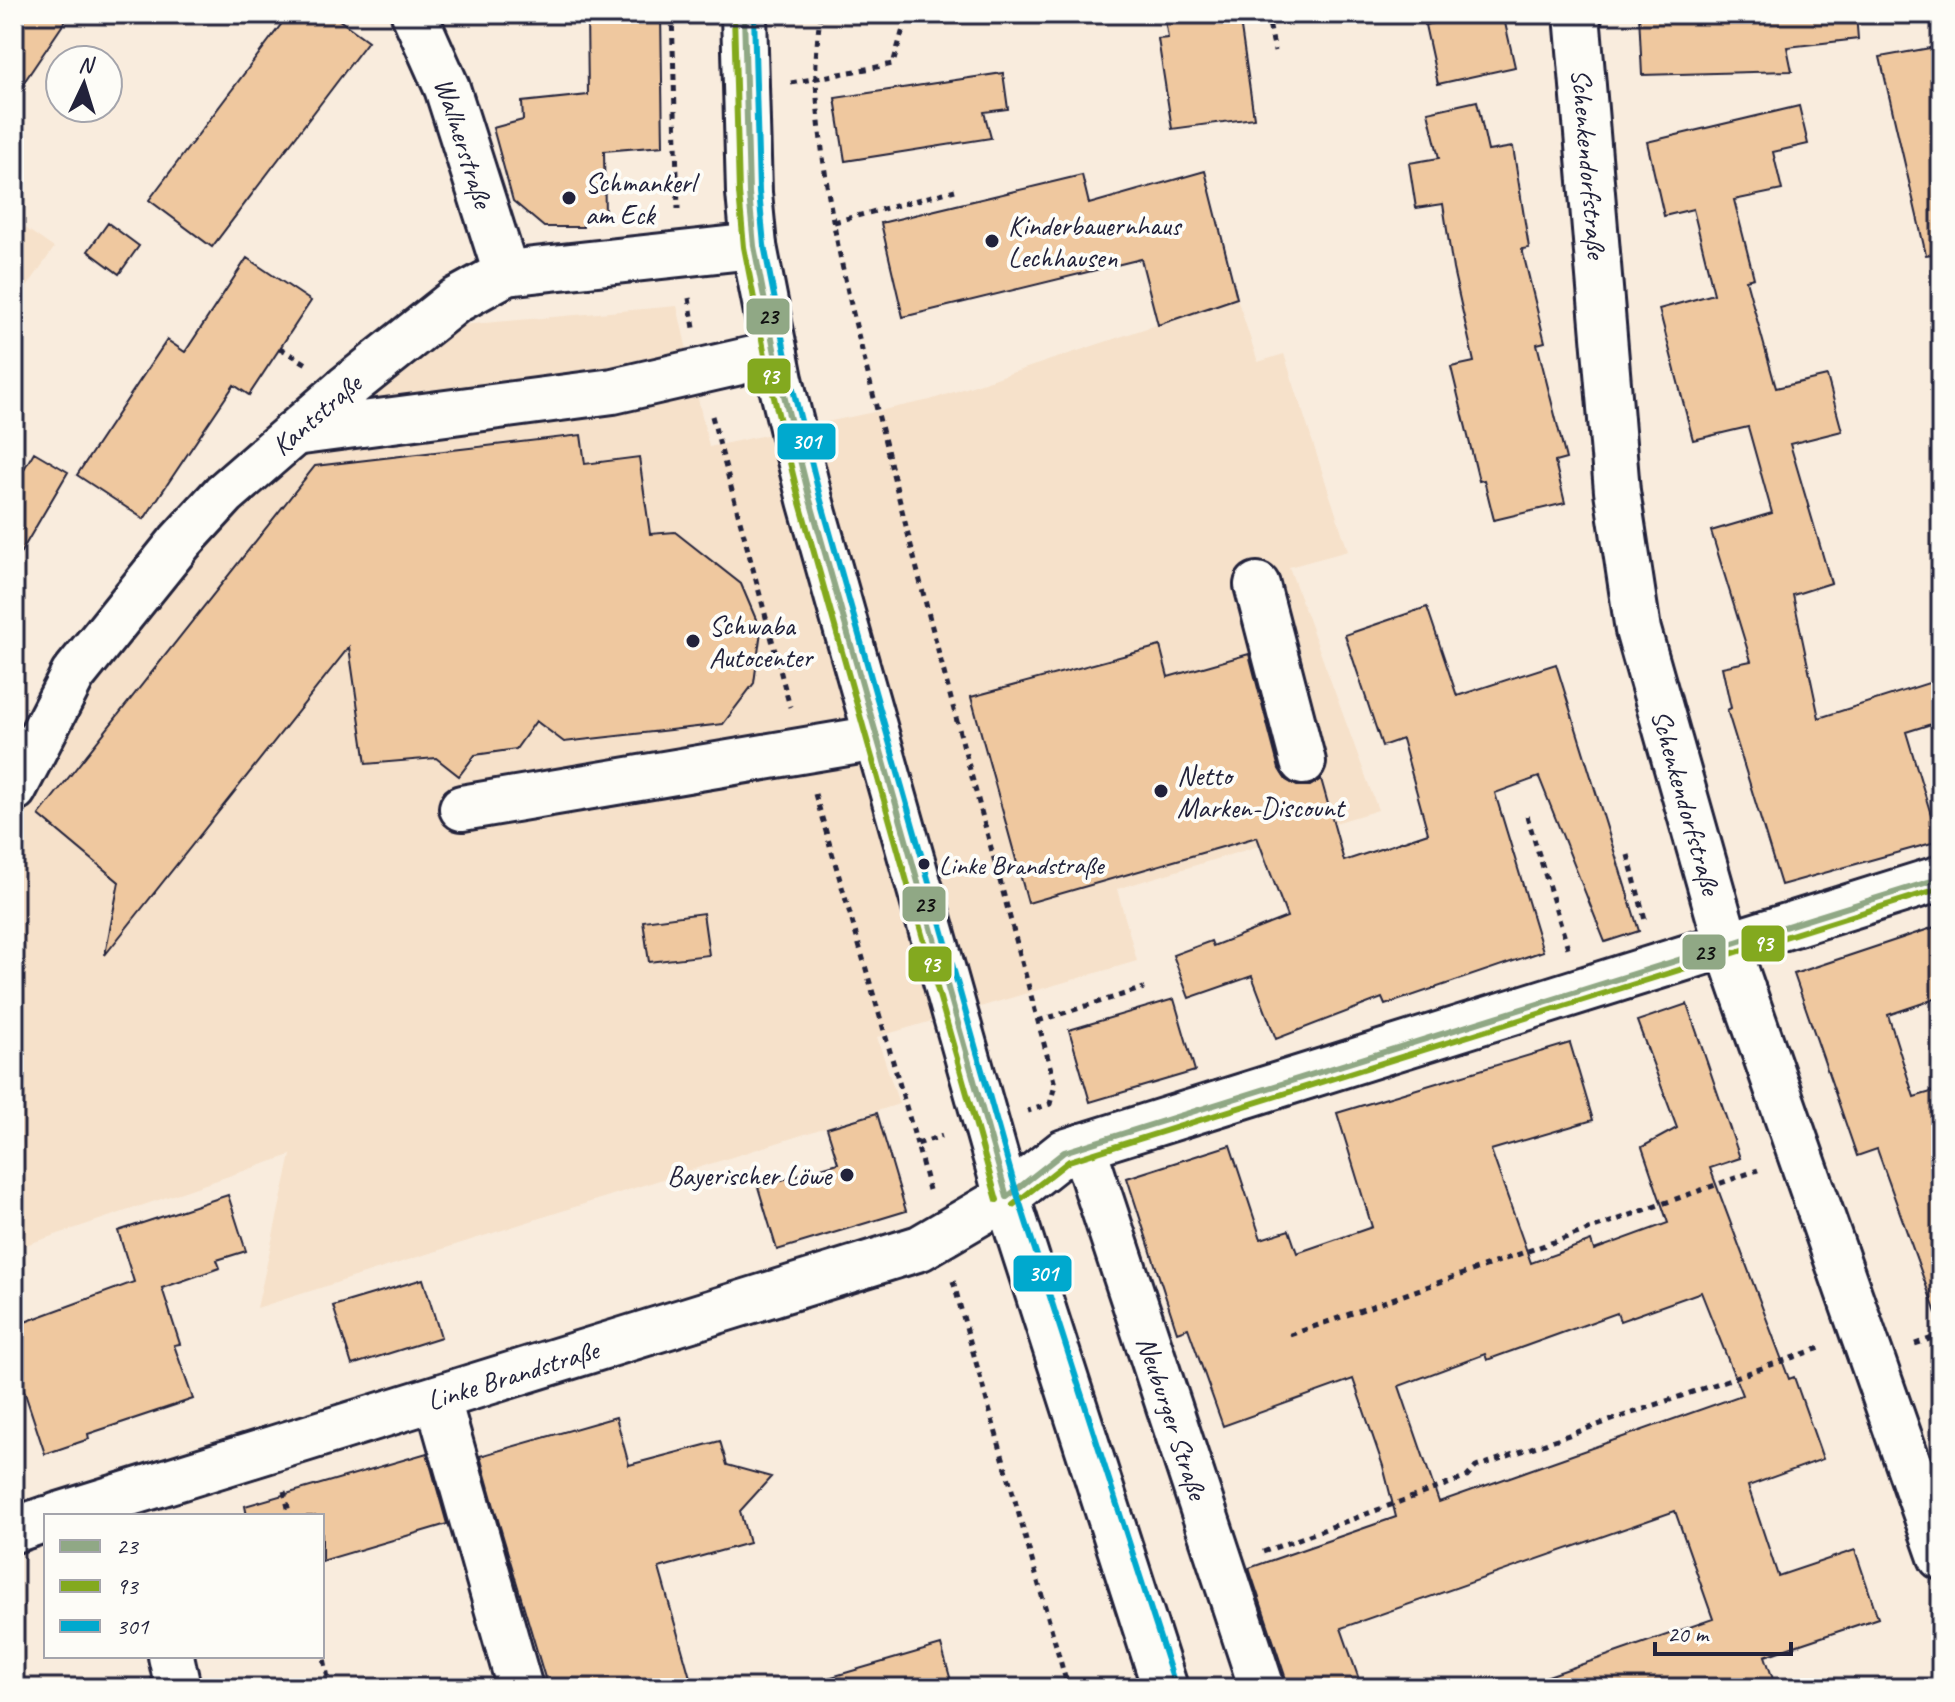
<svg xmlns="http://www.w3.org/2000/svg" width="1955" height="1702" viewBox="0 0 1955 1702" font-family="Caveat,sans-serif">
<rect width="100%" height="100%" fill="#f9ecdd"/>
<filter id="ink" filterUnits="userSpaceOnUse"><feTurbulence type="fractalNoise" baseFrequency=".0125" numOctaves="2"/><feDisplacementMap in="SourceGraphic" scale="16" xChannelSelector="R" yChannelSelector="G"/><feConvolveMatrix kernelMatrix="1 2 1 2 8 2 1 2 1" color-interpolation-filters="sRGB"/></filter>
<g filter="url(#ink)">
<path fill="#f6e1ca" d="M14 220 54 248 14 306Z
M1237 298 1258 362 1284 354 1348 551 1289 567 1378 810 1117 889 1137 961 877 1037 899 1104 257 1308 291 1155 14 1249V833L86 677 243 492 461 325 677 306 709 447 930 400Z"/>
<path fill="#efc89f" stroke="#22223b" stroke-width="2" fill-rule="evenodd" d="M14 14H70L14 97Z
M289 14H331L368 41 212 247 149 200Z
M587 14H661L663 146 604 151 605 219H583V227H544L513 201 493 128 523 120 522 102 588 95Z
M1164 14H1239L1254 118 1172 129 1158 39 1168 38Z
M1440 14H1503L1515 67 1438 84 1425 25 1441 21Z
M1639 14H1856L1858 39 1787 47 1792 71 1642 75Z
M1941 46V253L1926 255 1880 57Z
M1003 73 1008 109 984 112 991 138 845 161 835 98Z
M1477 101 1488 151 1513 147 1529 248 1522 249 1545 342 1537 344 1566 459 1555 462 1565 503 1494 520 1484 480 1479 481 1451 367 1474 362 1453 269 1443 204 1416 208 1409 163 1439 158 1428 112Z
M1799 106 1808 144 1773 152 1782 190 1734 200 1754 278 1746 280 1776 388 1827 376 1842 431 1790 444 1831 583 1793 595 1819 718 1941 679V721L1906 732 1939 841 1781 885 1727 710 1731 708 1722 667 1751 661 1711 531 1772 513 1748 427 1693 440 1659 309 1714 294 1693 209 1664 216 1647 142Z
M1205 171 1237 298 1158 325 1141 259 903 317 881 223 1082 175 1089 204Z
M108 223 139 246 119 274 88 251Z
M247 258 311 301 249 395 234 385 144 519 77 475 167 340 185 352Z
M581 435 585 464 639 457 650 534 675 532 741 584 761 631 754 683 723 724 564 742 536 721 516 749 475 755 459 776 436 758 366 764 349 647 105 955 119 882 39 815 315 466Z
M34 452 68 472 14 564V486Z
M1427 607 1457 696 1556 664 1639 931 1605 942 1539 777 1495 793 1543 951 1385 1005 1382 998 1276 1039 1252 976 1189 998 1173 955 1211 941 1213 946 1287 917 1257 837 1028 903 971 697 1160 646 1168 677 1249 654 1279 769 1286 780 1297 786H1310L1321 779 1344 861 1428 833 1402 739 1382 746 1345 635Z
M703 913 709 955 649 962 643 921Z
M1941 925V997L1888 1015 1914 1097 1941 1089V1312L1936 1313 1877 1149 1857 1156 1794 974Z
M1174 999 1195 1071 1090 1102 1069 1030Z
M1687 1004 1740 1158 1710 1168 1789 1379 1794 1377 1823 1459 1748 1486 1778 1576 1855 1550 1878 1618 1765 1656 1776 1688H1532L1531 1682 1713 1619 1675 1511 1341 1628 1362 1688H1289L1249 1568 1396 1517 1383 1466 1353 1379 1223 1426 1188 1328 1177 1332 1127 1178 1230 1145 1261 1239 1289 1230 1297 1253 1372 1227 1337 1113 1570 1043 1593 1120 1491 1150 1531 1263 1591 1241 1594 1250 1668 1223 1642 1147 1677 1128 1637 1021ZM1701 1292 1742 1395 1439 1502 1399 1386 1485 1354 1487 1360 1617 1313 1620 1321Z
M877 1113 906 1211 777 1250 758 1187 838 1163 827 1128Z
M228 1195 246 1251 217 1260 220 1268 162 1288 180 1344 174 1345 193 1399 88 1434 89 1439 45 1454 14 1360V1326L134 1282 118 1231Z
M423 1279 441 1337 352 1365 333 1306Z
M616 1417 629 1465 720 1441 727 1465 771 1477 740 1511 749 1543 659 1568 693 1688H548L495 1510 480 1456Z
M427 1453 447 1524 322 1561V1516H247L245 1506Z
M941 1645 953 1688H829L828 1678Z"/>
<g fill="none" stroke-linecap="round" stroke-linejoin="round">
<g stroke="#22223b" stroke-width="50">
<g id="minor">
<path id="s1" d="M414 14 447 88 506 273"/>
<path d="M744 14 749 193 754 246 780 379 810 500 1007 1197 1165 1688"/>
<path id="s2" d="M1577 14 1617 491 1638 630 1727 945 1941 1557"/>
<path d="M294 433 613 391 775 354"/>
<path d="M1257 585 1303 762"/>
<path id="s3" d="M14 789 73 675 180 542 224 494 346 388 455 301 506 273 754 246"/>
<path d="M462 808 877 738"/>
<path id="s4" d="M1083 1146 1262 1688"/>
<path d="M438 1400 520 1688"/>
<path id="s5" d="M56 1516 920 1248 1007 1197 1064 1152 1941 878"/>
<path d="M14 1530 46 1519"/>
<path d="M171 1656 178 1688"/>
</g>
</g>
<path stroke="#22223b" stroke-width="5" stroke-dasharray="6 6" stroke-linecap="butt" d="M672 14 678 209
M820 14C818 36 815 59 816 80 822 211 860 339 891 466 942 673 1000 878 1055 1085L1050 1104 1028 1111
M1267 14 1275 51
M791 83 893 64 903 29
M834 222 955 190
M689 298 694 328
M280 348 307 364
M712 416 790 707
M815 794 917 1144
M1527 816 1568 948
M1628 855 1646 924
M1038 1021 1144 988
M929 1190 917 1144 942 1136
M953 1281 1068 1688
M1290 1335 1758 1170
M1915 1344 1941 1335
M284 1491 290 1516
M1263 1552 1467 1477 1476 1467 1820 1348
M322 1648 330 1688"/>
<use href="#minor" stroke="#fdfcf7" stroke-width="44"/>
<g stroke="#fdfcf7" stroke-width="12">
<path id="bus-1" d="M744 14 749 193 754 246 780 379 810 500 1007 1197
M1007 1197 1064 1152 1941 878"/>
</g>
<g stroke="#fdfcf7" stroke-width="12">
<path id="bus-2" d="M734 14 739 193 744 247 770 381 800 503 997 1200
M1013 1205 1069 1161 1941 888"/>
</g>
<g stroke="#fdfcf7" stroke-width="12">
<path id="bus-3" d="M754 14 759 192 764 245 790 377 820 497 1017 1194 1175 1685"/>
</g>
<use href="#bus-1" stroke="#90a885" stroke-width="6"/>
<use href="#bus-2" stroke="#83a91f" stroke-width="6"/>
<use href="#bus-3" stroke="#00a9ce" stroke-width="6"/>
</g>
</g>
<g fill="#22223b" stroke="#fdfcf7" stroke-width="3">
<circle cx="569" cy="198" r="8"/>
<circle cx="992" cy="241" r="8"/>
<circle cx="693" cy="641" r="8"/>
<circle cx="1161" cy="791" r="8"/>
<circle cx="924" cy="864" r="7"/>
<circle cx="847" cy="1175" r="8"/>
</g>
<g text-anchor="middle" stroke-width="8" stroke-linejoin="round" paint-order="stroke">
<g font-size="26" fill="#22223b" stroke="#fdfcf7" text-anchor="start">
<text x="939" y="874">Linke Brandstraße</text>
</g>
<g font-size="28" fill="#22223b" stroke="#fdfcf7">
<text dy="10" stroke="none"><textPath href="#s1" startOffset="138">Wallnerstraße</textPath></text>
<text dy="10" stroke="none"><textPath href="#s2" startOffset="150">Schenkendorfstraße</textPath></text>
<text dy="10" stroke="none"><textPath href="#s3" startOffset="486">Kantstraße</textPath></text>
<text dy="10" stroke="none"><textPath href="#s2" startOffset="798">Schenkendorfstraße</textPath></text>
<text dy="10" stroke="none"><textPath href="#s5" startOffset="478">Linke Brandstraße</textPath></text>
<text dy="10" stroke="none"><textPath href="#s4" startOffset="286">Neuburger Straße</textPath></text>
</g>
<g font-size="28" fill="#22223b" stroke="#fdfcf7" text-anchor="start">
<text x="585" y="192">Schmankerl<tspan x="585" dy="32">am Eck</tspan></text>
<text x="1008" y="235">Kinderbauernhaus<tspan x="1008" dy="32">Lechhausen</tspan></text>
<text x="709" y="635">Schwaba<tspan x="709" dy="32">Autocenter</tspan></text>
<text x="1177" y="785">Netto<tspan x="1177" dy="32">Marken-Discount</tspan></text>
<text x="831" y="1185" text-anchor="end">Bayerischer Löwe</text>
</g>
</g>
<g stroke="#fdfcf7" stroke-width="3">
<rect x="745" y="297" width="46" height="39" rx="8" fill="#90a885"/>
<rect x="746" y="357" width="46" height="38" rx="8" fill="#83a91f"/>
<rect x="776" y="422" width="61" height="39" rx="8" fill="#00a9ce"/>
<rect x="901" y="885" width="46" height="38" rx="8" fill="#90a885"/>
<rect x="1740" y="924" width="46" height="39" rx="8" fill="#83a91f"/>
<rect x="1681" y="933" width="46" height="38" rx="8" fill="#90a885"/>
<rect x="907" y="945" width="46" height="38" rx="8" fill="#83a91f"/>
<rect x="1012" y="1254" width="61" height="39" rx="8" fill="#00a9ce"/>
</g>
<g font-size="22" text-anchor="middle" font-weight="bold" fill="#fff">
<text x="769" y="384">93</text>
<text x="806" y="449">301</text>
<text x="1763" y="951">93</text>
<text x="930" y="972">93</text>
<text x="1043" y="1281">301</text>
</g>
<g font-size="22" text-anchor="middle" font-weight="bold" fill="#111">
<text x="768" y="324">23</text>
<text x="924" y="912">23</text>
<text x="1704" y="960">23</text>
</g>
<rect width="1955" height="1702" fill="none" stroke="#fdfcf7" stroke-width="48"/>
<rect x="24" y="24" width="1907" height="1654" fill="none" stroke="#22223b" stroke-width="3" filter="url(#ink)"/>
<rect x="44" y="1514" width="280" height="144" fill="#fdfcf7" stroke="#a5a5ac" stroke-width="2"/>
<rect x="60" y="1540" width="40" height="12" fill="#90a885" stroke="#a5a5ac" stroke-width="2"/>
<text x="116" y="1554" font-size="24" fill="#22223b">23</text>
<rect x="60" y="1580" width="40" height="12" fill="#83a91f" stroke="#a5a5ac" stroke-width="2"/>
<text x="116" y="1594" font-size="24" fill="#22223b">93</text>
<rect x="60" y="1620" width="40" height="12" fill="#00a9ce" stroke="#a5a5ac" stroke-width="2"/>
<text x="116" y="1634" font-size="24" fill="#22223b">301</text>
<g transform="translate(84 84) rotate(4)"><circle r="38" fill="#fdfcf7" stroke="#a5a5ac" stroke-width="2"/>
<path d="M0-6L14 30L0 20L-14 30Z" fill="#22223b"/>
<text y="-12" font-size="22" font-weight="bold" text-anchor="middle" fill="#22223b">N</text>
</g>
<path d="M1655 1642v12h136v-12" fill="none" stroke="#22223b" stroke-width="4"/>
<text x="1667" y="1642" font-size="24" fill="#22223b" stroke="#fdfcf7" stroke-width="6" paint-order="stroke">20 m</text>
</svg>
